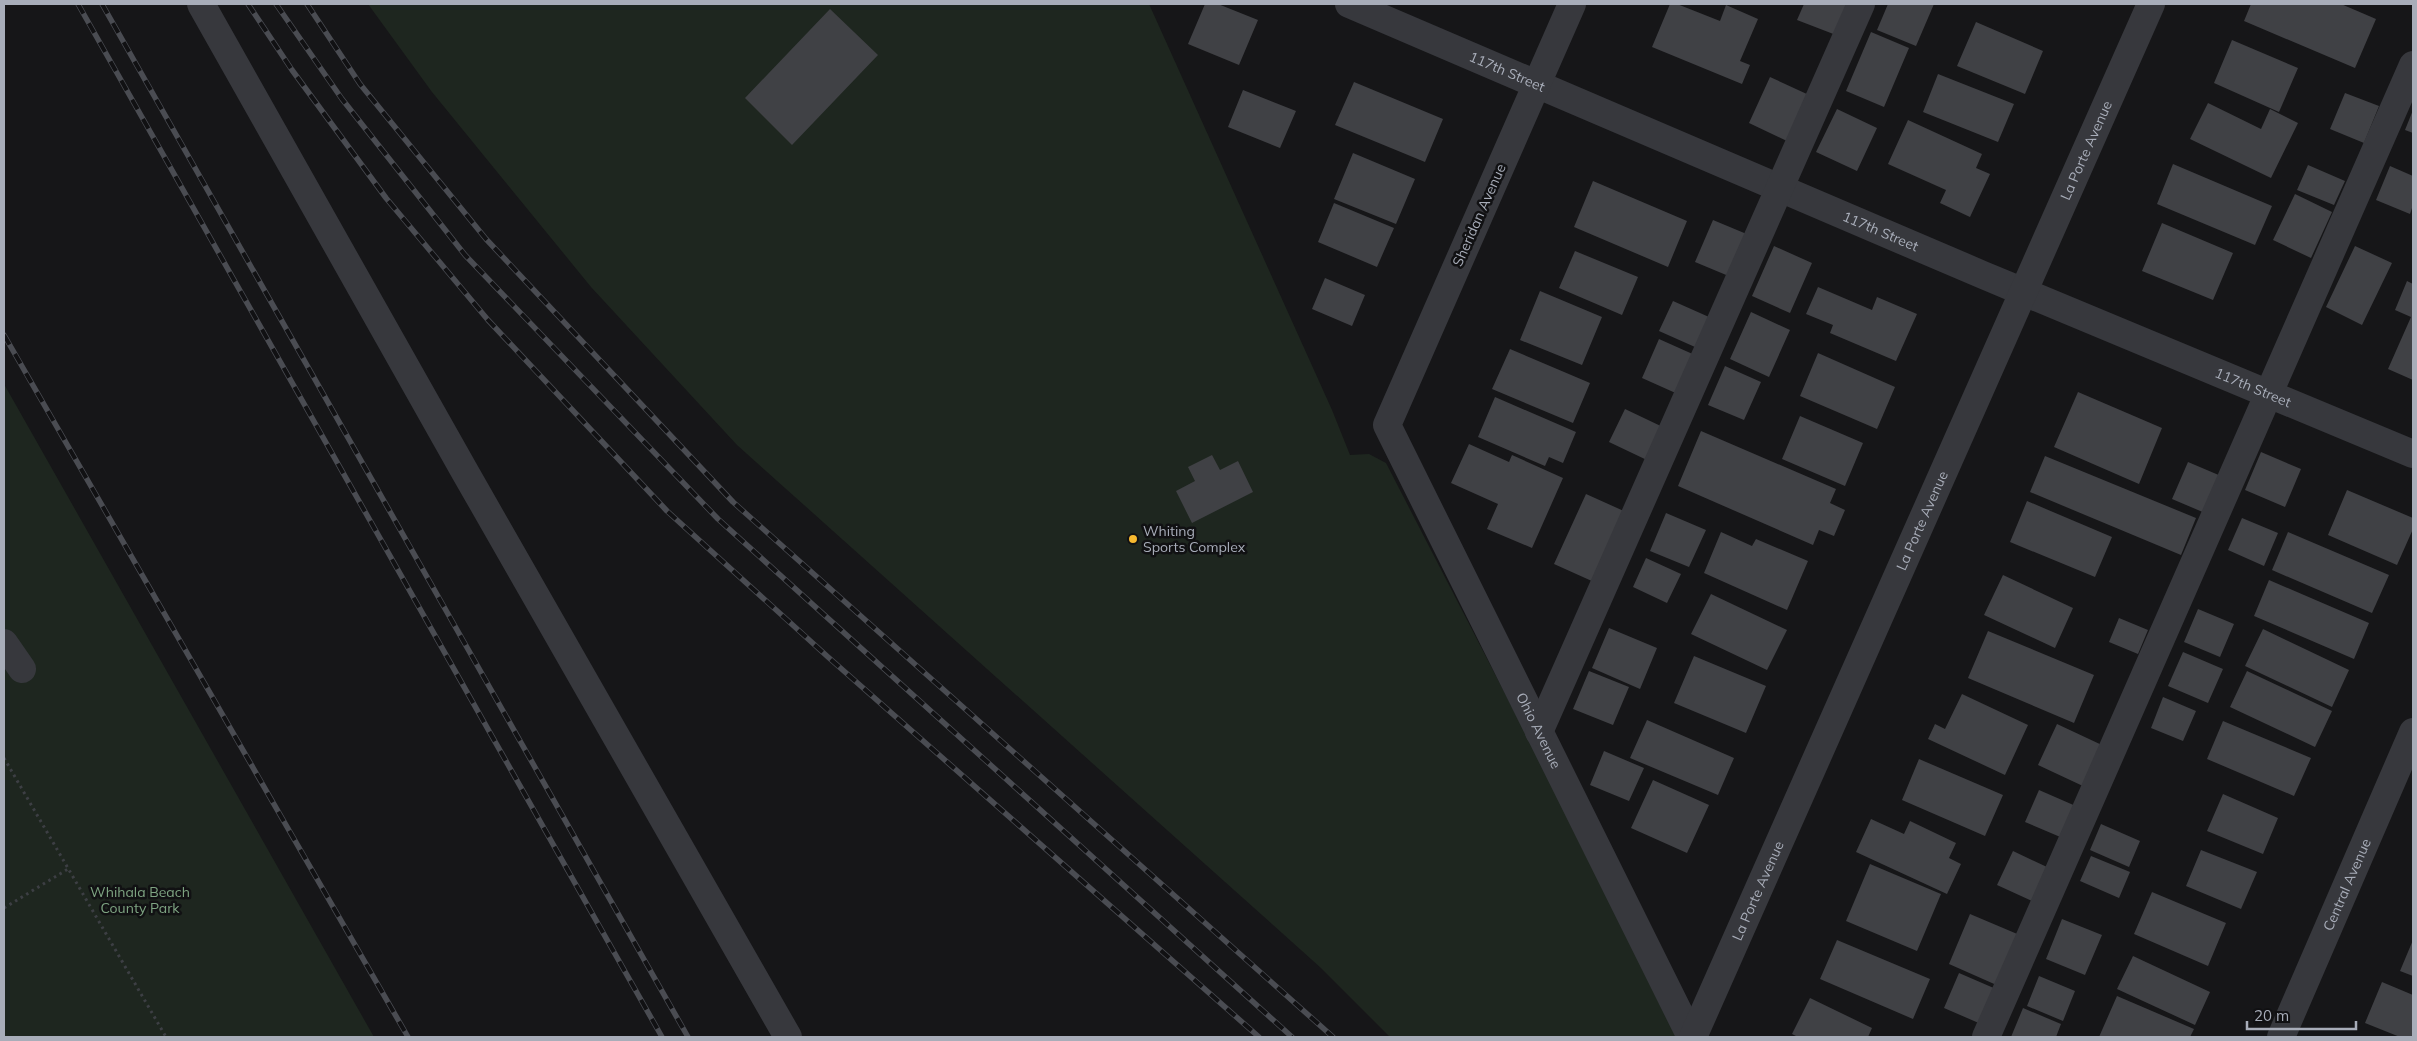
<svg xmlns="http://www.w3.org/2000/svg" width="2417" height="1041" viewBox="0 0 2417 1041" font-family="Mulish,sans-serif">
<rect width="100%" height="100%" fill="#161618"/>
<path fill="#1e261f" d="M368 4H1149L1332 410 1350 455 1369 454 1386 463 1660 994 1680 1037H1390L1321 968 737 445 591 287 432 92Z
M4 384 374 1037H4Z"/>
<path fill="#404145" d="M1205 4H1218L1258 20 1239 65 1188 44Z
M1670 4H1677L1720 21 1726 5 1758 19 1740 61 1750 65 1742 84 1652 47Z
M1804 4H1849L1836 35 1797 20Z
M1888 4H1934L1916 46 1877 30Z
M2251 4H2341L2376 19 2355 68 2244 21Z
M830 9 878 55 792 145 745 98Z
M1976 22 2043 51 2025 94 1957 66Z
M1871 32 1909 48 1884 107 1846 91Z
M2232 40 2298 68 2279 112 2214 83Z
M1938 74 2014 104 1998 142 1923 112Z
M1770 77 1809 95 1787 141 1749 123Z
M1354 82 1443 119 1425 162 1335 125Z
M1243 90 1296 111 1280 148 1228 127Z
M2345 93 2379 106 2364 143 2330 129Z
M2208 103 2261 129 2270 109 2298 123 2271 178 2190 139Z
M1837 109 1877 128 1857 171 1816 152Z
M2413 110V133L2405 130Z
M1908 120 1982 154 1976 168 1990 174 1970 217 1940 203 1946 190 1888 164Z
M1353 153 1415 179 1396 224 1334 199Z
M2173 164 2272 206 2255 245 2157 204Z
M2308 165 2345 181 2334 205 2297 190Z
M2390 166 2413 176V205L2410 214 2376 200Z
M1593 181 1687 221 1668 267 1574 227Z
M2295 194 2332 212 2311 258 2273 240Z
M1334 203 1394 228 1377 267 1318 242Z
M1713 220 1749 235 1731 277 1695 262Z
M2162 223 2233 253 2213 300 2142 271Z
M1774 246 1812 263 1790 313 1752 296Z
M2355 246 2392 263 2362 325 2326 307Z
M1575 251 1638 277 1622 315 1559 288Z
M1325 278 1365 295 1352 326 1312 309Z
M2407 281 2413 284V380L2388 369 2411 317 2395 310Z
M1818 287 1872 310 1877 297 1917 314 1896 361 1830 333 1833 325 1806 314Z
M1540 291 1602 317 1582 365 1520 340Z
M1673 301 1709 317 1695 347 1659 331Z
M1751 312 1790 330 1769 377 1730 359Z
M1659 339 1697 356 1680 395 1642 378Z
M1510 349 1590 383 1573 423 1492 389Z
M1818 353 1895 387 1877 429 1800 396Z
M1725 366 1761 382 1744 420 1708 405Z
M2078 392 2162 428 2139 484 2054 447Z
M1495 397 1576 432 1563 463 1549 457 1545 466 1478 437Z
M1625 409 1667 429 1651 462 1609 442Z
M1800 416 1863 443 1845 486 1782 459Z
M1701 431 1836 489 1830 503 1845 510 1834 536 1819 530 1813 545 1678 486Z
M1469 444 1509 462 1512 455 1563 478 1532 548 1487 529 1498 504 1451 483Z
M2261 452 2301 469 2285 507 2245 490Z
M1212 455 1220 470 1238 461 1253 492 1192 523 1176 491 1195 481 1188 467Z
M2045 456 2196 518 2181 555 2030 492Z
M2188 462 2221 476 2205 513 2172 499Z
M2347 490 2413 518V529L2397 565 2328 535Z
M1586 494 1626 512 1594 582 1554 564Z
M2027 501 2112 537 2095 577 2010 542Z
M1666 513 1706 530 1689 567 1650 551Z
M2242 518 2278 533 2264 566 2228 550Z
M1721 532 1752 546 1756 539 1808 561 1787 610 1704 573Z
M2288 532 2389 575 2372 613 2272 570Z
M1646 558 1681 574 1667 603 1633 587Z
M2003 575 2073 608 2055 648 1984 615Z
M2269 580 2369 623 2354 659 2254 616Z
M1711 594 1787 630 1767 670 1691 634Z
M2198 609 2234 624 2220 657 2184 642Z
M2119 618 2148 630 2138 654 2109 642Z
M1609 628 1657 648 1640 689 1592 668Z
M2263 629 2349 670 2332 707 2245 666Z
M1988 631 2094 675 2074 723 1968 678Z
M2183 652 2223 669 2208 703 2168 686Z
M1694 656 1766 686 1746 733 1674 703Z
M1589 671 1629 687 1613 725 1573 709Z
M2247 671 2332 711 2315 747 2230 707Z
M1962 694 2028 725 2005 775 1928 739 1935 724 1945 729Z
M2163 697 2196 711 2183 741 2151 728Z
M1647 720 1734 758 1718 795 1630 758Z
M2223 721 2311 758 2294 796 2207 759Z
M2057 724 2104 746 2085 787 2038 765Z
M1604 751 1644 768 1629 801 1590 785Z
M1919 759 2003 795 1985 836 1902 800Z
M1653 780 1709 805 1687 853 1631 828Z
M2039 790 2078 807 2065 839 2025 822Z
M2223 794 2278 818 2263 854 2207 831Z
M1871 819 1904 834 1910 821 1956 843 1949 858 1961 864 1947 894 1856 852Z
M2101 824 2140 841 2129 867 2090 850Z
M2201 850 2257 872 2241 909 2186 886Z
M2013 851 2047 867 2032 901 1997 885Z
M2091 856 2130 872 2119 898 2080 881Z
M1870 864 1941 894 1917 951 1846 921Z
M2152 892 2226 923 2208 966 2134 934Z
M1970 914 2022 936 2001 987 1949 964Z
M2062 919 2102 935 2085 975 2046 959Z
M1837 940 1930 979 1913 1019 1820 979Z
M2413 940V976L2400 971Z
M2133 956 2210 992 2195 1025 2117 989Z
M1959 973 1996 989 1981 1024 1944 1008Z
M2039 976 2075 991 2063 1021 2027 1006Z
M2382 982 2413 995V1037H2400L2365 1023Z
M2117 996 2194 1029 2190 1037H2099Z
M1810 998 1872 1028 1868 1037H1798L1792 1034Z
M2023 1008 2061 1024 2056 1037H2011Z"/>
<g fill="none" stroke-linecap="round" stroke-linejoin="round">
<path stroke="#3d3f44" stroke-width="3" stroke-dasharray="2.5 4" stroke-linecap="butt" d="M4 758 166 1037
M4 908 68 869"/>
<g stroke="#37383d" stroke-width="28">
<path d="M201 4 465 472 788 1037"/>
<path id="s1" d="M1349 4 1983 275 2413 454"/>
<path id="s2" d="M1572 4 1387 425 1691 1037"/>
<path d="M4 643 22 669"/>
<path d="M1539 732 1861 4"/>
<path id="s3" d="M1693 1037 2151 4"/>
<path d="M1986 1037 2413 65"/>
<path id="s4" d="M2281 1037 2413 732"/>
</g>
<g stroke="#4a4c52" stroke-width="5.5">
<path id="rail" d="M78 4 662 1037
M102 4 688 1037
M248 4 292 70 386 198 488 320 667 511 828 657 1259 1037
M276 4 342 99 465 255 718 519 1292 1037
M307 4 360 84 486 239 733 502 1333 1037
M4 335 408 1037"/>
</g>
<use href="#rail" stroke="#111113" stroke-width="4" stroke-dasharray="11" stroke-linecap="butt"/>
</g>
<circle fill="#f7b92f" stroke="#111113" stroke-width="2" cx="1133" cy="539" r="5"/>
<g text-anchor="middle" stroke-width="5" stroke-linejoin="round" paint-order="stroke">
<g font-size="14" fill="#a8adb9" stroke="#111113">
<text dy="5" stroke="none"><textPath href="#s1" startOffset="172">117th Street</textPath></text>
<text dy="5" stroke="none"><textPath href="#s3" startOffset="970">La Porte Avenue</textPath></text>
<text transform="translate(1479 215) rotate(-66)" y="5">Sheridan Avenue</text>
<text dy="5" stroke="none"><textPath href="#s1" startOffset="578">117th Street</textPath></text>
<text dy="5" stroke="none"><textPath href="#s1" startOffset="982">117th Street</textPath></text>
<text dy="5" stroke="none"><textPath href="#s3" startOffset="565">La Porte Avenue</textPath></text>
<text dy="5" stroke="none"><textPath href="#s2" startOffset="801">Ohio Avenue</textPath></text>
<text dy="5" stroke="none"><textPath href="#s4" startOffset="166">Central Avenue</textPath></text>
<text dy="5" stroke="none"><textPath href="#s3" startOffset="160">La Porte Avenue</textPath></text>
</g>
<g font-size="14" fill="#a8adb9" stroke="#111113" text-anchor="start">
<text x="1143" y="536">Whiting<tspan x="1143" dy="16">Sports Complex</tspan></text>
</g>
<g font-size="14" fill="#7ea482" stroke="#111113">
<text x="140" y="897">Whihala Beach<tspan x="140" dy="16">County Park</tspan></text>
</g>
</g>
<rect width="2417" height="1041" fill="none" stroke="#a8adb9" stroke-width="10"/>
<path d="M2247 1021v8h109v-8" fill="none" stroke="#a8adb9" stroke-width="2.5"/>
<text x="2254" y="1021" font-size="15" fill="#a8adb9" stroke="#111113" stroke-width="4" paint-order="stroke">20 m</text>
</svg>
